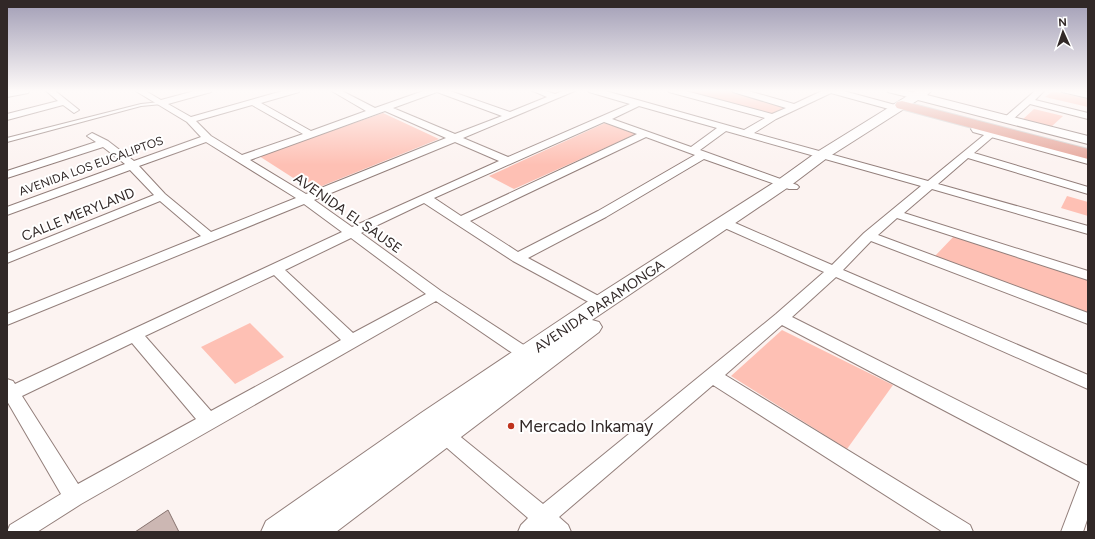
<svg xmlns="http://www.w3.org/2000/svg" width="1095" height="539" viewBox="0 0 1095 539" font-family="Figtree,sans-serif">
<rect width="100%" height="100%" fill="#fcf3f1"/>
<path fill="#fec0b4" d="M679 90H731L786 107 772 115Z
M1053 91 1088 99V107L1045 97Z
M1034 109 1063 116 1051 127 1022 120Z
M383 113 439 139 312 190 259 156Z
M605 123 636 134 514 189 489 176Z
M1067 196 1088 202V216L1061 208Z
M956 234 1088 278V314L935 256Z
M250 323 284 357 235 384 201 347Z
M782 330 893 385 847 449 731 376Z"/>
<path fill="#ccb7b3" stroke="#87736f" d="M168 510 179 532H135Z"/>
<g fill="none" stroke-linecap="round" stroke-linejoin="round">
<g stroke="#937f7b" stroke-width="2">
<path id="lane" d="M160 102 162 103V104L141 106 7 142V138L141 104Z"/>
</g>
<g stroke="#937f7b" stroke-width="2">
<path id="street" d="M45 90H54L79 110 74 113 63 105 7 120V114L58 101Z
M134 90H144L161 100 198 90H212L211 92 168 104 191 117 286 90H300L299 92 261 103 311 131 366 111 330 90H340L375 108 426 90H447L510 112 547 97 531 90H543L555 94 565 90H577L463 138 508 157 630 104 589 92 588 90H602L744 130 765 118 669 92 668 90H682L772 114 786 108 733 92 732 90H745L794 104 824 90H840L899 106 901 108 896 111 831 93 776 119 754 133 928 181 989 131H995L997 133 995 135 974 153 1088 187V194L968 158 938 184 1088 226V234L932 189 904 213 1088 271V280L897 218 878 235 1088 313V324L871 241 843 270 1088 375V389L836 277 792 317 1088 466V517L1083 532H1061L1080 482 782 325 725 375 970 525 973 532H943L713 385 559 517 568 525 571 532H518L521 525 528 518 432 435 430 430 432 425 439 422 446 425 543 504 776 314 824 272 718 225 716 222 718 219H726L832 265 864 233 921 186 726 131 700 150 797 185 799 187 797 189H789L704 159 606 217 528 258 606 300 609 303 606 306 601 308 596 306 513 261 424 203 361 233 441 291 539 355 541 359 539 363 533 365 527 363 436 301 81 504 37 532H7L10 525 61 494 7 401V379L13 381 15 384 342 232 304 204 7 325V314L201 236 160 201 7 263V254L154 195 130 170 7 215V207L125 164 103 147 7 178V171L96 142 87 136 92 133 108 141 134 161 201 137 187 122ZM437 92 502 116 455 134 393 108ZM252 105 303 134 242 155 211 136 196 121ZM639 106 717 128 691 147 612 119ZM385 111 446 138 306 194 250 160ZM604 122 637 134 461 216 434 198ZM646 137 695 155 598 211 518 252 470 221ZM206 142 296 198 211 232 165 194 139 166ZM455 142 499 161 352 227 314 200ZM351 238 426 294 353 333 285 270ZM274 275 341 340 211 411 145 336ZM132 343 196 419 78 484 22 396Z
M887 90H902L919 94 920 96 916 99 888 92Z
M1036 90H1045L1035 100 1088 113V119L1030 104 1011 121H1005L1003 119 1005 117Z
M1061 90H1077L1088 92V98L1062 92Z"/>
</g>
<g stroke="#937f7b" stroke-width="2">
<path id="secondary" d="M7 90H30L28 93 7 97Z
M917 90H932L927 95 1088 136V144L918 100 827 158 790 186 592 320 599 322 602 327 599 332 336 532H261L266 521 421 413 593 298 778 180 817 152Z
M978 125 1088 154V164L973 132 971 129 973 126Z"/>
</g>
<g stroke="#d2d0cf" stroke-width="2">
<path id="primary" d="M902 101 1088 149V159L897 108 895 105 897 102Z"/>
</g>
<use href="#lane" fill="#fff" fill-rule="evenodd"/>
<use href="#street" fill="#fff" fill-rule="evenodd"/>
<use href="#secondary" fill="#fff" fill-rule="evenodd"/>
<use href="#primary" fill="#e6a79c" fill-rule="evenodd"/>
</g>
<linearGradient id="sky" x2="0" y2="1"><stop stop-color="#a19db5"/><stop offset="0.55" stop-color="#fefaf9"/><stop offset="1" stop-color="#fefaf9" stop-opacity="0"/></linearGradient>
<rect width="1095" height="165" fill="url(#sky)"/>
<circle fill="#bf331e" stroke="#fff" stroke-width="1.5" cx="511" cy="426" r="4"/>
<g text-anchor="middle" stroke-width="4" stroke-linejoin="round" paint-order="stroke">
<g font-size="12" fill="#312827" stroke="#fff">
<text transform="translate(91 166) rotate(-20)" y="4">AVENIDA LOS EUCALIPTOS</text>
</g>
<g font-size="14" fill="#312827" stroke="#fff">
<text transform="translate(348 213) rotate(35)" y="5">AVENIDA EL SAUSE</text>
<text transform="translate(78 214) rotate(-22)" y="5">CALLE MERYLAND</text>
<text transform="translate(599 306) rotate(-34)" y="5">AVENIDA PARAMONGA</text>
</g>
<g font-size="17" fill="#312827" stroke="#fff" text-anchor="start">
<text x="519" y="432">Mercado Inkamay</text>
</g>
</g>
<rect width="1095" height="539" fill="none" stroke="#312827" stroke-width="16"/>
<g transform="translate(1063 32) rotate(357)" stroke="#ffffff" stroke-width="3" paint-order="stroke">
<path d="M0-3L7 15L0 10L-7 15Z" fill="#312827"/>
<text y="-6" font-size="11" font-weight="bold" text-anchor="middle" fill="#312827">N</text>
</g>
</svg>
